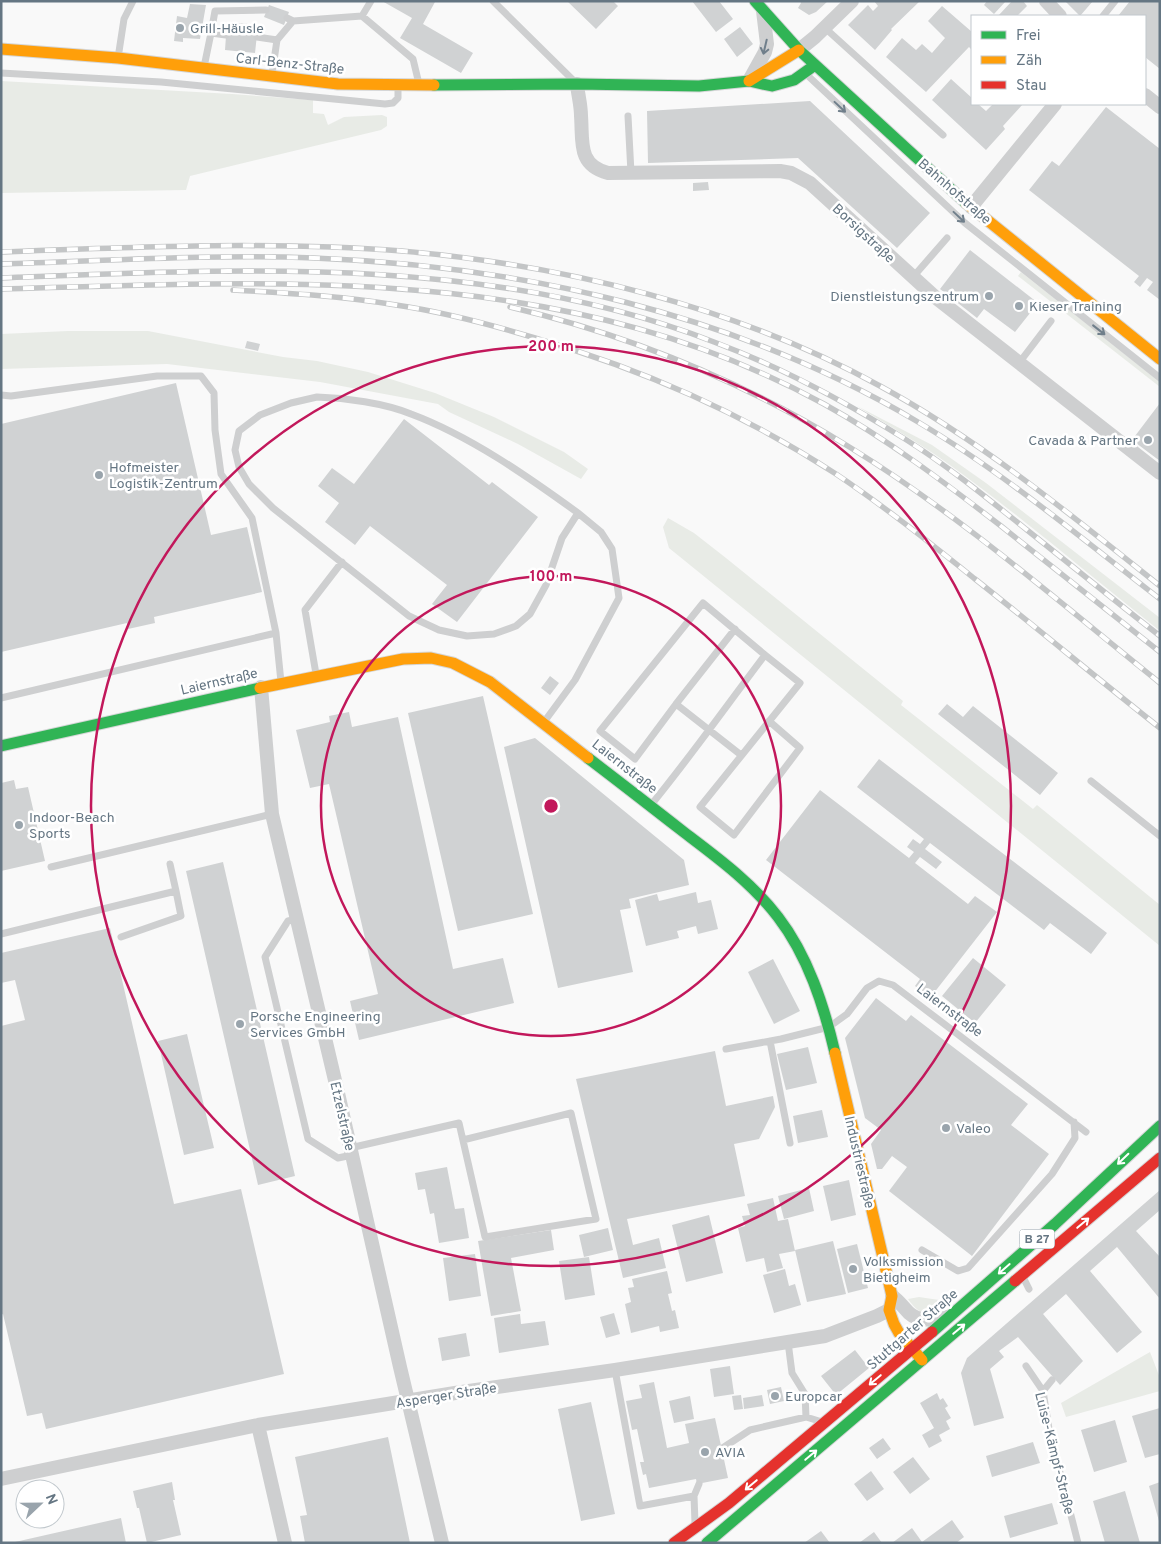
<svg xmlns="http://www.w3.org/2000/svg" width="1161" height="1544" viewBox="0 0 1161 1544" font-family="Overpass,sans-serif">
<rect width="100%" height="100%" fill="#f9f9f9"/>
<path fill="#e8ebe6" d="M1 81 232 94 313 100V113L324 114 328 125 344 117 382 115 387 117V126L381 130 190 176 186 190 1 193Z
M1021 272 1160 382V387L1018 276Z
M68 331H148L283 357 317 361 368 372 435 393 494 417 564 452 588 469 581 479 518 444 449 412 438 404 320 382 167 364 1 369V334Z
M857 406 932 445 986 483 1160 618V631C1089 575 1021 516 947 463 918 442 887 425 857 406Z
M668 518 694 533 726 558 903 701 901 705 1033 809 1037 805 1160 905V946L669 548 663 527Z
M919 1297 946 1301 949 1306C930 1316 921 1318 908 1299Z
M1150 1352 1160 1378V1391L1066 1417 1061 1403Z"/>
<path fill="#d0d2d3" d="M382 1 435 2 423 24 473 53 461 73 400 38 412 18Z
M567 1H613L618 6 596 29Z
M692 1H719L733 19 716 32Z
M800 1H828L816 12 809 15 798 8 801 3Z
M874 1H920L891 29 892 30 875 50 848 25 868 5 873 11 878 6Z
M987 1H1006L994 14 984 5Z
M1012 1H1023L1027 6 1017 16H998Z
M1065 1H1093L1080 16Z
M1130 1H1160V69L1145 57V16H1118Z
M190 4 206 5 200 39 183 38V42L174 41 177 16 187 18Z
M269 5 289 12 284 25 264 17Z
M942 6 972 32V50L969 47 926 92 886 57 902 38 916 50 922 44 932 53 945 38 928 21Z
M227 22 258 25 255 53 225 50Z
M740 27 753 44 737 57 724 39Z
M951 79 972 98V104H978L986 111 993 104H1023L1003 126 1005 129 986 150 932 100Z
M810 101 930 213 897 248 798 158 648 163 647 111Z
M1106 107 1160 149V300L1147 290 1153 282 1147 278 1140 287 1134 282 1139 276 1029 190 1052 161 1059 166Z
M708 182 709 190 693 191V183Z
M970 250 1038 303 1015 332 984 309 977 318 940 289Z
M247 341 260 344 258 351 245 348Z
M176 383 211 535 247 527 262 592 154 617 155 623 128 629 127 623 1 652V424Z
M1160 403V461L1132 440Z
M404 419 489 485 492 482 538 517 457 622 432 604 447 585 370 526 355 545 325 522 339 503 318 486 332 468 354 484Z
M550 676 559 683 550 695 541 688Z
M483 696 533 914 458 931 408 713Z
M947 704 963 717 973 706 1058 773 1040 795 938 714Z
M349 712 352 727 398 717 453 969 503 958 514 1003 359 1040 350 1001 378 994 329 784 310 788 296 730 330 722 329 716Z
M535 738 684 860 689 885 629 899 631 908 620 910 633 972 558 988 504 747Z
M879 759 1107 933 1091 954 1050 923 1044 930 930 843 925 849 942 862 936 869 920 857 915 863 968 904 975 896 997 912 930 998 915 986 920 979 766 860 820 790 909 858 914 852 907 847 913 839 920 844 924 839 857 787Z
M14 780 16 789 28 787 45 861 1 871V783Z
M223 862 295 1176 258 1185 186 871Z
M696 892 698 903 711 900 718 929 698 934 696 926 677 931 679 938 646 946 635 900 657 894 659 901Z
M110 928 174 1204 241 1189 284 1374 46 1429 42 1413 27 1416 3 1314 1 1315V1026L25 1020 15 980 1 983V953Z
M973 958 1006 985 975 1023 942 996Z
M773 959 800 1011 774 1024 748 972Z
M876 998 906 1021 911 1015 1028 1104 1011 1125 1049 1154 972 1256 889 1191 907 1167 892 1156 882 1169H877L871 1144 881 1130 865 1118 845 1038Z
M187 1034 214 1148 184 1155 158 1041Z
M808 1047 817 1083 786 1090 777 1054Z
M715 1051 726 1106 773 1096 775 1107 759 1139 734 1144 745 1196 627 1219 633 1245 659 1238 666 1268 623 1278 576 1079Z
M822 1110 828 1137 798 1143 793 1116Z
M447 1167 455 1209 464 1208 469 1238 439 1243 434 1213 430 1214 425 1189 418 1190 415 1173Z
M849 1180 856 1215 831 1221 823 1186Z
M809 1188 814 1211 784 1219 778 1196Z
M1160 1190V1210L1136 1231 1160 1257V1299L1117 1247 1090 1271 1142 1332 1117 1353 1066 1294 1043 1314 1083 1361 1060 1385 1018 1337 999 1351 1004 1357 990 1369 1004 1418 974 1426 961 1373 967 1358Z
M773 1198 778 1221 788 1219 795 1251 779 1254 783 1268 767 1272 764 1258 746 1262 738 1228 745 1226 742 1216 750 1215 747 1204Z
M709 1215 723 1273 686 1282 672 1225Z
M608 1228 613 1250 584 1257 579 1235Z
M551 1230 554 1250 511 1258 521 1311 491 1316 478 1241Z
M833 1241 846 1294 807 1302 795 1250Z
M857 1244 868 1288 848 1293 837 1249Z
M475 1254 481 1296 449 1301 443 1258Z
M589 1257 595 1295 565 1300 559 1261Z
M785 1269 789 1286 795 1284 801 1305 774 1313 763 1275Z
M667 1271 672 1293 668 1294 672 1311 675 1310 679 1328 660 1332 659 1326 631 1333 625 1304 631 1302 628 1288 634 1287 632 1279Z
M614 1313 620 1334 606 1338 600 1317Z
M520 1314 521 1324 545 1321 549 1345 499 1353 494 1318Z
M466 1333 470 1356 442 1361 438 1338Z
M855 1350 869 1368 836 1395 821 1376Z
M730 1366 734 1394 714 1397 710 1369Z
M654 1382 667 1448 689 1443 685 1424 715 1418 728 1478 697 1484 696 1479 649 1488 646 1474 643 1475 640 1462H644L637 1429 632 1430 626 1401 642 1398 639 1385Z
M781 1387 784 1401 770 1404 767 1390Z
M937 1393 940 1400 943 1398 948 1406 945 1408 951 1418 946 1421 950 1429 939 1435 942 1441 929 1448 922 1435 934 1428 920 1403Z
M741 1395 743 1409 734 1410 732 1396Z
M762 1395 764 1406 744 1409 743 1398Z
M690 1396 694 1419 674 1423 669 1401Z
M591 1402 615 1514 581 1521 558 1409Z
M1160 1408V1454L1145 1458 1132 1416Z
M1115 1420 1127 1462 1094 1472 1081 1430Z
M388 1437 410 1543H305L300 1516 307 1515 295 1457Z
M883 1438 891 1449 877 1459 869 1448Z
M1033 1442 1040 1463 992 1477 986 1456Z
M913 1457 930 1479 910 1494 893 1472Z
M871 1471 884 1489 867 1501 854 1484Z
M172 1482 175 1500H173L181 1535 147 1543 139 1508H137L133 1491Z
M1160 1482V1521H1159L1149 1486Z
M1125 1491 1140 1543H1105L1093 1501Z
M1052 1503 1058 1524 1010 1538 1004 1516Z
M121 1518 126 1543H15V1542Z
M952 1520 964 1537 956 1543H892L912 1528 922 1542Z
M821 1531 830 1543H804Z
M874 1532 882 1543H859Z"/>
<g fill="none" stroke-linecap="round" stroke-linejoin="round">
<g stroke="#d5d6d7" stroke-width="13">
<path id="fast" d="M755 1 799 50 966 203
M434 85 577 84 699 86 749 81 772 86 794 80 815 65
M1 746 260 688
M588 758C621 783 653 808 685 833 718 858 752 883 778 917 808 956 824 1006 835 1053
M932 1332 1055 1224 1160 1126
M707 1543 1015 1281"/>
</g>
<g stroke="#d5d6d7" stroke-width="13">
<path id="slow" d="M1 49 118 58 338 84 434 85
M749 81 799 50
M966 203 1160 359
M260 688 403 659 431 658 453 663 490 682 588 758
M835 1053 892 1296 889 1310 894 1324 899 1333 922 1360"/>
</g>
<g stroke="#d5d6d7" stroke-width="13">
<path id="jam" d="M1015 1281 1160 1158
M674 1543 729 1503 932 1332"/>
</g>
<path stroke="#cecfd0" stroke-width="7" d="M493 1 573 80
M362 16 413 59 419 84
M1103 16 1115 1
M293 21 362 16 371 1
M825 28 943 135
M211 33 215 11 266 10
M257 37 277 40 272 74
M277 40 293 21 287 18
M118 58 124 19 133 1
M204 67 211 33 226 35
M1 73 161 82 385 104 393 103 398 98V86
M806 74 965 223 1160 378
M628 116 631 173
M913 277 947 238
M1019 363 1051 321
M1 395 11 396 157 376H201L214 393 215 430 221 474 252 518 276 633
M317 397C346 398 384 403 411 414 470 436 527 476 578 513L562 538 546 585 530 614 516 626 494 634 467 636 439 630 409 616 273 508 249 484 239 467 235 450 239 431 260 415 291 403Z
M765 655 800 683 700 807 734 835 800 748 769 721
M316 674 305 610 342 562
M1 698 276 633 281 682
M676 704 735 629
M544 722 575 680 619 598 612 549 601 532 578 513
M1091 781 1160 836
M651 805C691 756 727 705 765 655L703 603 600 731 635 759 676 704 741 755
M170 864 176 891
M51 867 272 814
M297 919 288 921 265 957 308 1139 338 1158 352 1155
M1 934 176 891 181 916 121 937
M770 1041 790 1143
M726 1049 781 1039 829 1027 847 1014 867 988 879 981 893 985 1086 1132
M350 1148 459 1123 485 1237 596 1219 571 1113 463 1140
M922 1250 958 1271 968 1268 1052 1174 1075 1138 1074 1122
M1023 1277 1029 1289
M788 1342 792 1373 805 1394 806 1417
M1026 1366 1043 1391 1049 1429 1078 1543
M615 1370 640 1506 694 1496
M1043 1391 1052 1380
M721 1449 750 1430 806 1417 819 1421
M695 1523 694 1496 699 1484"/>
<path stroke="#cecfd0" stroke-width="14" d="M1046 1 1060 16
M799 50 815 37 852 1
M750 79 765 52 767 44 763 11
M577 84C578 95 581 105 581 116 583 141 577 165 608 173L780 171 791 173 810 183 935 297 1160 473
M1145 95 1160 107
M971 207 1055 104
M261 687 272 814 338 1093 400 1367 442 1543
M892 1296C899 1301 903 1307 909 1313 920 1323 934 1319 947 1317
M258 1425 285 1543
M1 1479 258 1425 455 1393 615 1370 825 1336 877 1316 889 1310"/>
<use href="#fast" stroke="#30b455" stroke-width="11"/>
<use href="#slow" stroke="#ff9f0a" stroke-width="11"/>
<use href="#jam" stroke="#e5322d" stroke-width="11"/>
<g stroke="#c3c5c6" stroke-width="5.5">
<path id="rail" d="M1 252C134 247 269 241 402 251 564 265 737 307 880 386 981 441 1070 514 1160 586
M1 264C105 261 210 254 314 258 523 266 737 314 918 422 1004 473 1081 538 1160 599
M1 278C239 269 487 254 714 342 781 367 844 401 905 439 948 466 987 498 1027 530 1071 565 1115 601 1160 636
M1 289C284 281 566 263 824 404 887 439 944 482 1001 526 1054 568 1107 610 1160 652
M233 290C288 293 342 296 396 305 443 312 489 324 535 338 644 370 740 412 836 474 884 506 930 543 975 579 1037 628 1098 679 1160 728
M510 307C630 335 746 383 851 448 961 516 1059 602 1160 683"/>
</g>
<use href="#rail" stroke="#fff" stroke-width="4" stroke-dasharray="11" stroke-linecap="butt"/>
</g>
<defs><path id="oneway-shaft" d="M-6 0H5M1.5-3L5.5 0L1.5 3" fill="none" stroke-width="1.6" stroke-linecap="round" stroke-linejoin="round" transform="scale(1.25)"/></defs>
<g stroke="#707f8b">
<use href="#oneway-shaft" transform="translate(765 47) rotate(103)"/>
<use href="#oneway-shaft" transform="translate(840 107) rotate(43)"/>
<use href="#oneway-shaft" transform="translate(959 217) rotate(43)"/>
<use href="#oneway-shaft" transform="translate(1099 330) rotate(38)"/>
</g>
<g stroke="#fff">
<use href="#oneway-shaft" transform="translate(1123 1159) rotate(136)"/>
<use href="#oneway-shaft" transform="translate(1083 1223) rotate(-40)"/>
<use href="#oneway-shaft" transform="translate(1004 1269) rotate(139)"/>
<use href="#oneway-shaft" transform="translate(959 1329) rotate(-40)"/>
<use href="#oneway-shaft" transform="translate(875 1380) rotate(140)"/>
<use href="#oneway-shaft" transform="translate(811 1455) rotate(-40)"/>
<use href="#oneway-shaft" transform="translate(751 1485) rotate(140)"/>
</g>
<g fill="none" stroke="#c2185b" stroke-width="2.5">
<circle cx="551" cy="806" r="230"/>
<circle cx="551" cy="806" r="460"/>
</g>
<g fill="#99a4ac" stroke="#fff" stroke-width="2">
<circle cx="180" cy="28" r="5"/>
<circle cx="989" cy="296" r="5"/>
<circle cx="1019" cy="306" r="5"/>
<circle cx="1148" cy="440" r="5"/>
<circle cx="99" cy="475" r="5"/>
<circle cx="19" cy="825" r="5"/>
<circle cx="240" cy="1024" r="5"/>
<circle cx="946" cy="1128" r="5"/>
<circle cx="853" cy="1269" r="5"/>
<circle cx="775" cy="1396" r="5"/>
<circle cx="705" cy="1452" r="5"/>
</g>
<g text-anchor="middle" stroke-width="5" stroke-linejoin="round" paint-order="stroke">
<rect fill="#fff" stroke="#939fa8" stroke-width="1" x="1019.5" y="1229.5" width="35" height="19" rx="4"/>
<g font-size="12" font-weight="bold" fill="#657683">
<text x="1037" y="1243">B 27</text>
</g>
<g font-size="14" fill="#657683" stroke="#fff" text-anchor="start">
<text x="190" y="33">Grill-Häusle</text>
<text x="979" y="301" text-anchor="end">Dienstleistungszentrum</text>
<text x="1029" y="311">Kieser Training</text>
<text x="1138" y="445" text-anchor="end">Cavada &amp; Partner</text>
<text x="109" y="472">Hofmeister<tspan x="109" dy="16">Logistik-Zentrum</tspan></text>
<text x="29" y="822">Indoor-Beach<tspan x="29" dy="16">Sports</tspan></text>
<text x="250" y="1021">Porsche Engineering<tspan x="250" dy="16">Services GmbH</tspan></text>
<text x="956" y="1133">Valeo</text>
<text x="863" y="1266">Volksmission<tspan x="863" dy="16">Bietigheim</tspan></text>
<text x="785" y="1401">Europcar</text>
<text x="715" y="1457">AVIA</text>
</g>
<g font-size="14" fill="#657683" stroke="#fff">
<text transform="translate(290 63) rotate(6)" y="5">Carl-Benz-Straße</text>
<text transform="translate(955 191) rotate(41)" y="5">Bahnhofstraße</text>
<text transform="translate(864 233) rotate(43)" y="5">Borsigstraße</text>
<text transform="translate(219 681) rotate(-13)" y="5">Laiernstraße</text>
<text transform="translate(625 766) rotate(38)" y="5">Laiernstraße</text>
<text transform="translate(950 1010) rotate(37)" y="5">Laiernstraße</text>
<text transform="translate(343 1116) rotate(77)" y="5">Etzelstraße</text>
<text transform="translate(860 1162) rotate(77)" y="5">Industriestraße</text>
<text transform="translate(912 1329) rotate(-41)" y="5">Stuttgarter Straße</text>
<text transform="translate(446 1395) rotate(-9)" y="5">Asperger Straße</text>
<text transform="translate(1055 1453) rotate(76)" y="5">Luise-Kämpf-Straße</text>
</g>
</g>
<circle cx="551" cy="806" r="8" fill="#c2185b" stroke="#fff" stroke-width="2.5"/>
<g font-size="15" text-anchor="middle" font-weight="bold" fill="#c2185b" stroke="#fff" stroke-width="5" stroke-linejoin="round" paint-order="stroke">
<text x="551" y="351">200 m</text>
<text x="551" y="581">100 m</text>
</g>
<rect width="1161" height="1544" fill="none" stroke="#657683" stroke-width="5"/>
<rect x="971" y="15" width="175" height="90" fill="#ffffff" stroke="#c1c8cd"/>
<rect x="981" y="31" width="25" height="8" fill="#30b455" stroke="#c1c8cd"/>
<text x="1016" y="40" font-size="15" fill="#657683">Frei</text>
<rect x="981" y="56" width="25" height="8" fill="#ff9f0a" stroke="#c1c8cd"/>
<text x="1016" y="65" font-size="15" fill="#657683">Zäh</text>
<rect x="981" y="81" width="25" height="8" fill="#e5322d" stroke="#c1c8cd"/>
<text x="1016" y="90" font-size="15" fill="#657683">Stau</text>
<g transform="translate(40 1504) rotate(68)"><circle r="24" fill="#ffffff" stroke="#c1c8cd"/>
<path d="M0-4L9 19L0 12L-9 19Z" fill="#99a4ac"/>
<text y="-8" font-size="14" font-weight="bold" text-anchor="middle" fill="#657683">N</text>
</g>
</svg>
